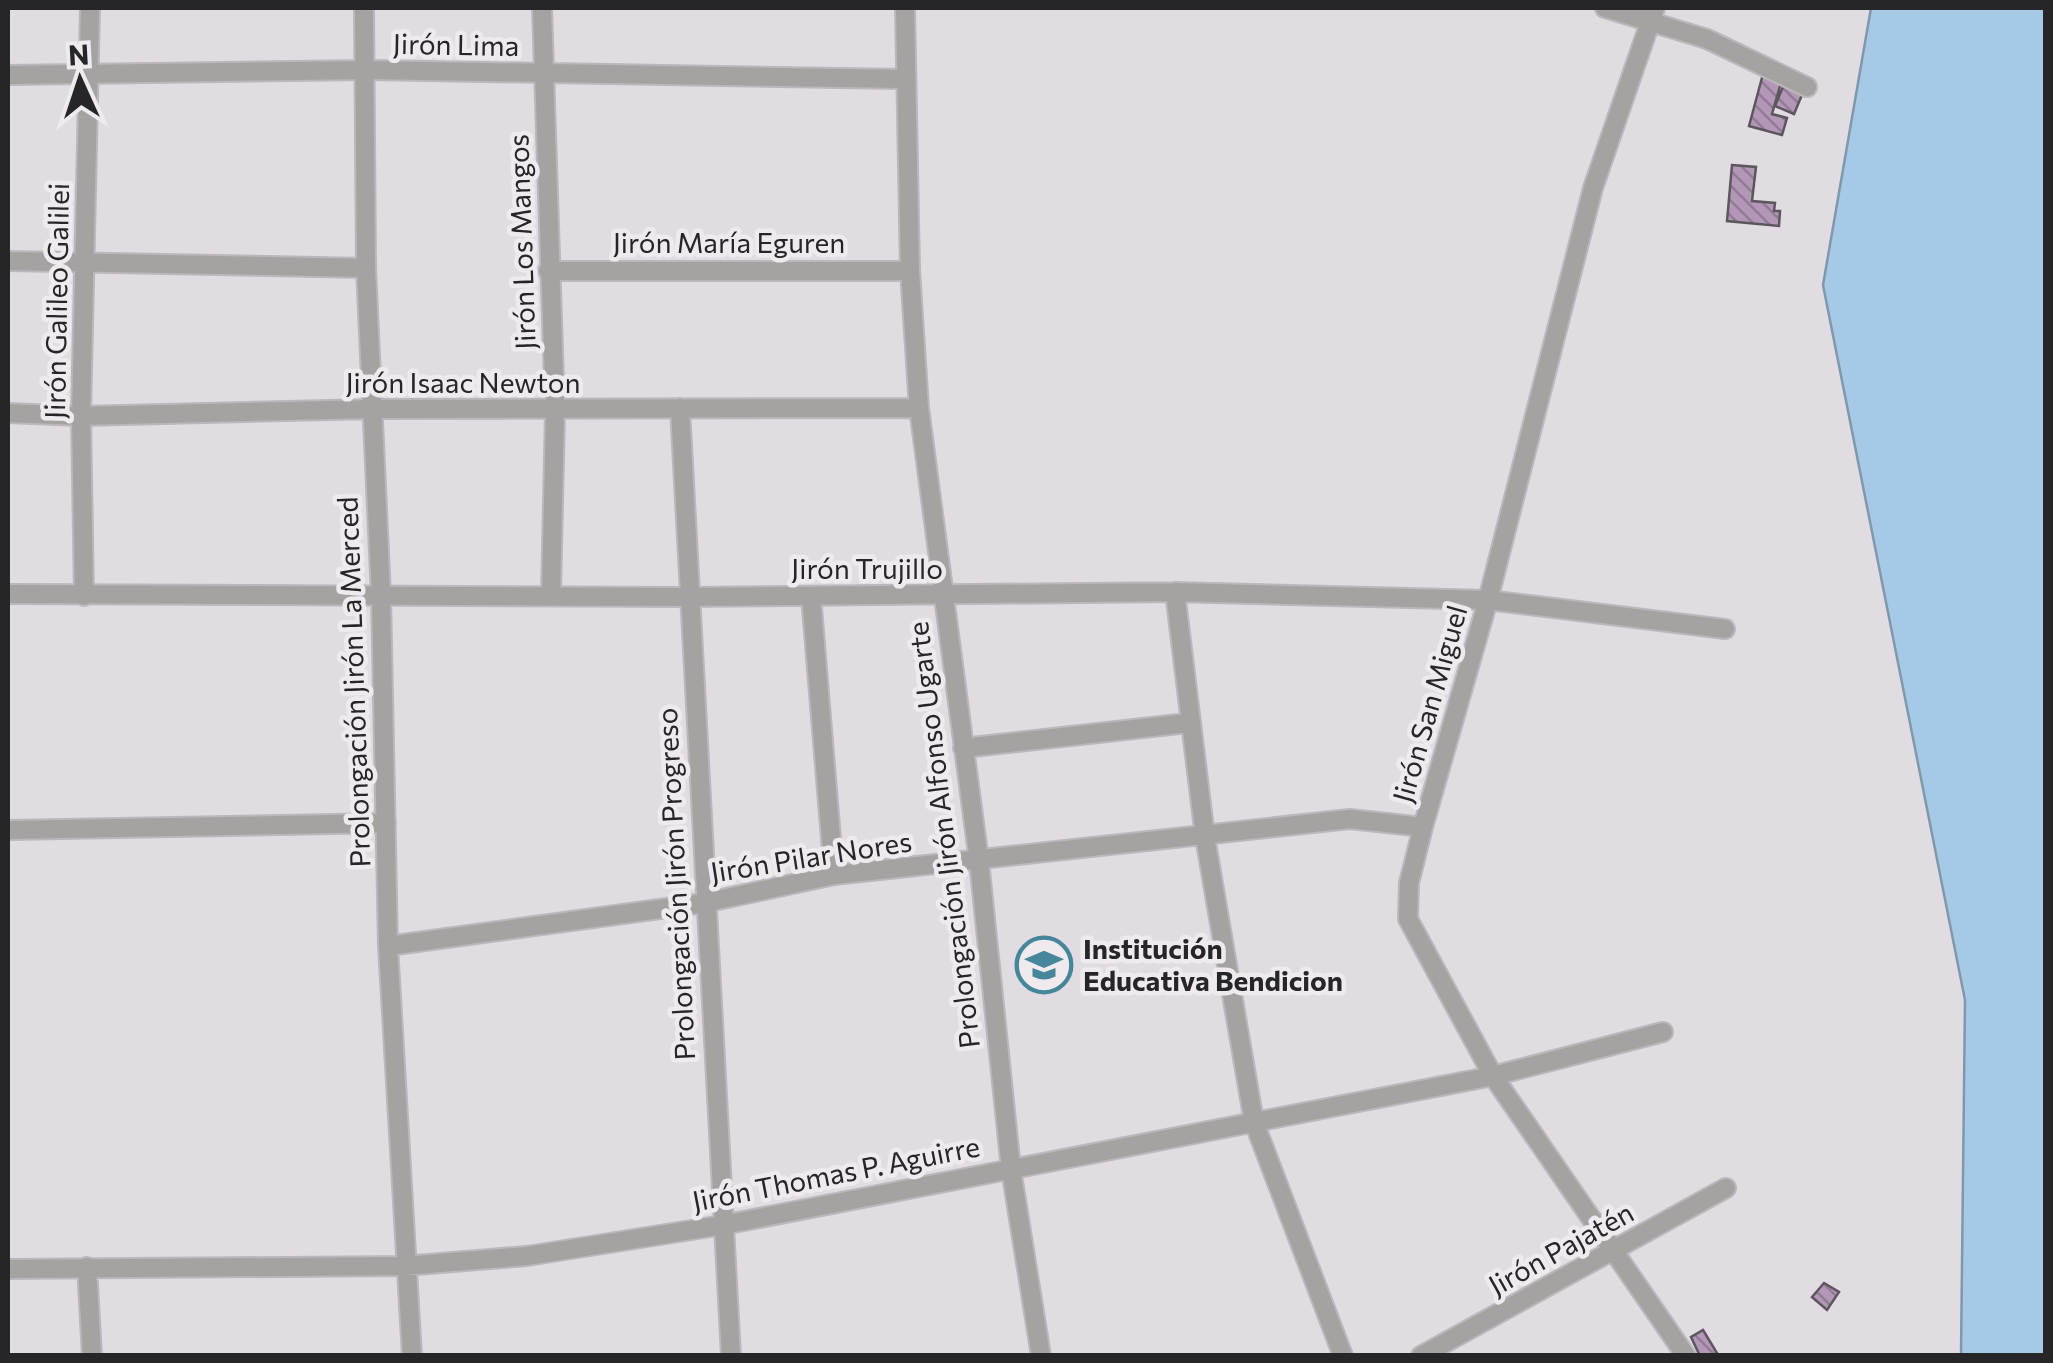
<svg xmlns="http://www.w3.org/2000/svg" width="2053" height="1363" viewBox="0 0 2053 1363" font-family="Commissioner,sans-serif">
<defs>
<pattern id="building-back-hatch" width="6" height="6" patternUnits="userSpaceOnUse" patternTransform="scale(2.5)"><rect width="6" height="6" fill="#b397b7"/><path d="M-1 5l2 2M0 0l6 6M5-1l2 2" fill="none" stroke="#917b95"/></pattern>
</defs>
<rect width="100%" height="100%" fill="#e1dce1"/>
<path fill="#a6cae6" stroke="#8098ad" stroke-width="2.5" d="M1871 8H2045V1355H1961L1965 1000 1823 285Z"/>
<path fill="url(#building-back-hatch)" stroke="#5b575c" stroke-width="2.5" d="M1763 74 1782 79 1772 114 1787 118 1782 135 1749 126Z
M1785 82 1804 90 1794 114 1775 106Z
M1732 165 1756 167 1752 201 1775 203 1774 211H1780L1779 226 1727 221Z
M1824 1283 1839 1292 1827 1310 1812 1297Z
M1703 1330 1717 1353 1712 1356H1700L1691 1337Z"/>
<g fill="none" stroke-linecap="round" stroke-linejoin="round">
<g stroke="#bcb7bc" stroke-width="22">
<path id="street" d="M364 8 366 268 381 596 388 946 412 1356
M542 8 555 412 551 594
M905 8 910 271 919 408 979 861 1011 1169 1041 1356
M1605 8 1707 39 1807 87
M1655 8 1593 188 1488 600 1423 827 1409 883 1408 919 1493 1076 1686 1356
M8 75 368 70 903 79
M8 261 366 268
M548 271H910
M680 408 731 1356
M8 413 81 416 373 409 919 408
M1175 592 1205 837 1254 1122 1343 1356
M8 594 688 597 1175 592 1488 600 1725 629
M84 596 81 416 90 8
M811 596 834 875
M963 748 1188 723
M8 830 386 823
M388 946 704 903 834 875 1350 819 1423 827
M87 1267 92 1356
M8 1269 404 1266 527 1256 723 1225 1493 1076 1663 1032
M1421 1356 1726 1188"/>
</g>
<use href="#street" stroke="#a5a3a1" stroke-width="18"/>
</g>
<defs>
<g id="school-ring" transform="scale(2.875)"><circle r="9.5" fill="#eeeaee" stroke="#46869a" stroke-width="1.5"/><path d="M0-5L7-2L0 1L-7-2ZM-4 1L0 2.5L4 1V4Q0 6-4 4Z" fill="#46869a"/></g>
</defs>
<g fill-rule="evenodd">
<use href="#school-ring" x="1044" y="965"/>
</g>
<g text-anchor="middle" stroke-width="9" stroke-linejoin="round" paint-order="stroke">
<g font-size="28" fill="#262527" stroke="#eeeaee">
<text transform="translate(456 45) rotate(1)" y="10">Jirón Lima</text>
<text transform="translate(522 242) rotate(-92)" y="10">Jirón Los Mangos</text>
<text x="729" y="253">Jirón María Eguren</text>
<text transform="translate(57 301) rotate(-89)" y="10">Jirón Galileo Galilei</text>
<text x="463" y="393">Jirón Isaac Newton</text>
<text x="867" y="579">Jirón Trujillo</text>
<text transform="translate(354 682) rotate(-92)" y="10">Prolongación Jirón La Merced</text>
<text transform="translate(1430 704) rotate(-74)" y="10">Jirón San Miguel</text>
<text transform="translate(944 835) rotate(-97)" y="10">Prolongación Jirón Alfonso Ugarte</text>
<text transform="translate(811 857) rotate(-9)" y="10">Jirón Pilar Nores</text>
<text transform="translate(676 884) rotate(-93)" y="10">Prolongación Jirón Progreso</text>
<text transform="translate(836 1174) rotate(-11)" y="10">Jirón Thomas P. Aguirre</text>
<text transform="translate(1561 1249) rotate(-29)" y="10">Jirón Pajatén</text>
</g>
<g font-size="28" font-weight="bold" fill="#262527" stroke="#eeeaee" text-anchor="start">
<text x="1083" y="959">Institución<tspan x="1083" dy="32">Educativa Bendicion</tspan></text>
</g>
</g>
<rect width="2053" height="1363" fill="none" stroke="#262527" stroke-width="20"/>
<g transform="translate(80 80) rotate(357)" stroke="#eeeaee" stroke-width="8" paint-order="stroke">
<path d="M0-8L18 38L0 25L-18 38Z" fill="#262527"/>
<text y="-15" font-size="28" font-weight="bold" text-anchor="middle" fill="#262527">N</text>
</g>
</svg>
